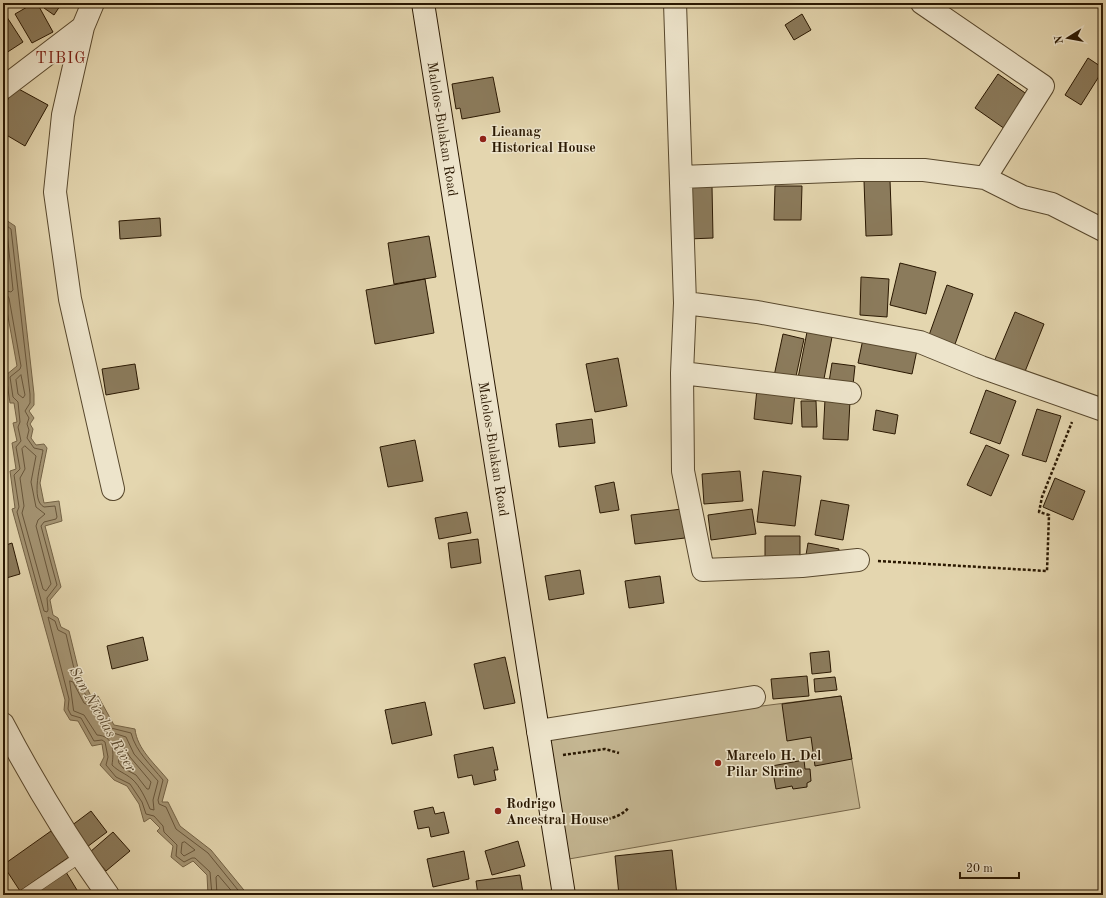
<svg xmlns="http://www.w3.org/2000/svg" width="1106" height="898" viewBox="0 0 1106 898" font-family="'Old Standard TT',serif">
<rect width="100%" height="100%" fill="#e4d6af"/>
<filter id="stains"><feTurbulence type="fractalNoise" baseFrequency=".005" numOctaves="4"/><feColorMatrix values="0 0 0 0 .2 0 0 0 0 .09 0 0 0 0 .02 0 0 0 .5 -.17"/></filter>
<radialGradient id="worn" r=".72"><stop offset=".6" stop-color="#630" stop-opacity="0"/><stop offset="1" stop-color="#630" stop-opacity=".3"/></radialGradient>
<path fill="#c4b692" stroke="#77674a" d="M841 696 860 808 569 859 549 733Z"/>
<path fill="#a59574" stroke="#746346" d="M3 218 15 226 34 394V405L29 411 34 418 30 424 33 429 31 438 36 445 44 444 47 448 40 483 44 503 59 501 62 521 45 526 61 587 50 600 53 615 58 618 61 627 69 631 79 672 92 698 98 696 114 725 135 729C137 749 155 764 168 780L162 802H168L180 826 211 850 248 895H208L207 875 193 861 183 867 171 857 173 846 157 831 160 828 150 818 144 822 139 804 127 786 114 780 100 765 104 757 102 744 92 746 78 721 70 720 64 710 65 700 12 509 15 508 10 471 16 469 12 443 17 441 13 423 17 422 14 403H10L6 375 17 366 3 289Z"/>
<g fill="none" stroke-linecap="round" stroke-linejoin="round">
<path stroke="#68563b" stroke-width="1" d="M3 223 11 229 30 394V403L25 411 29 418 27 424 29 430 27 438 34 448 43 450C41 463 30 500 44 507L55 506 57 517 56 519 44 522 41 526 57 585 47 598 48 610 47 612 44 611 17 512 19 507 14 475 20 469 16 447 21 441 18 427 20 422 18 402 13 397 10 377 20 369 21 366 9 298 7 295H3
M3 229 7 232 13 290 11 292 3 290
M21 375 25 395 23 398 18 394 16 380Z
M25 446 36 456 31 482 36 507 45 514 38 520 36 526 51 584 46 591 43 589 22 513 24 506 20 478 25 469 22 449Z
M70 681 73 682 84 703 94 708 107 731 126 737 134 754 158 781 153 800 154 810 150 809C146 799 140 786 132 779 125 773 119 772 112 765 114 751 114 736 97 735L84 715 74 711Z
M118 742H121L130 757 151 782 149 789H147L136 775 123 768 119 763Z
M185 842 195 850 184 856 181 853 182 843Z
M212 895 210 872 195 858H192L184 862 176 856 177 845 164 832 163 826 154 816 146 814 142 802 130 784 116 777 106 765 108 757 105 742 102 740 94 741 81 718 71 715 68 709 69 699 48 617 55 621 58 630 66 634 75 673 88 700 97 702 111 728 131 733C136 752 151 765 163 780L158 800 159 804 166 807 176 829 208 853 242 895
M217 895 216 877 218 875 235 895"/>
</g>
<path fill="#8b7b5c" stroke="#2a1802" d="M34 3H37L53 32 32 43 15 14Z
M47 3H62L54 15 44 8Z
M3 11 23 42 3 55Z
M802 14 811 30 794 40 785 25Z
M1088 58 1103 68V70L1081 105 1065 95Z
M998 74 1028 95 1005 129 975 108Z
M493 77 500 112 462 119 460 108 456 109 452 84Z
M15 87 48 105 25 146 3 133V108Z
M890 180 892 235 866 236 864 181Z
M687 186H712L713 238 688 239Z
M775 186H802L801 220H774Z
M160 218 161 236 120 239 119 221Z
M429 236 436 277 394 284 388 243Z
M900 263 936 272 926 314 890 305Z
M861 277 889 279 887 317 860 315Z
M425 279 434 333 375 344 366 290Z
M947 285 973 294 954 347 928 338Z
M1015 312 1044 324 1024 374 994 362Z
M807 332 832 337 823 384 798 378Z
M783 334 804 339 795 381 774 376Z
M863 339 917 350 912 374 858 363Z
M618 358 627 406 595 412 586 364Z
M832 363 855 366 853 385 829 382Z
M135 364 139 389 106 395 102 369Z
M757 389 795 393 792 424 754 419Z
M986 390 1016 401 1000 444 970 433Z
M825 399 850 401 848 440 823 439Z
M801 401H816L817 427H802Z
M1037 409 1061 416 1046 462 1022 455Z
M876 410 898 415 895 434 873 430Z
M592 419 595 443 559 447 556 424Z
M415 440 423 481 388 487 380 447Z
M986 445 1009 455 991 496 967 485Z
M740 471 743 501 704 504 702 474Z
M763 471 801 476 795 526 757 522Z
M1055 478 1085 491 1073 520 1043 507Z
M614 482 619 510 600 513 595 486Z
M821 500 849 505 843 540 815 535Z
M682 509 685 538 635 544 631 515Z
M752 509 756 534 711 540 708 515Z
M467 512 471 533 439 539 435 518Z
M765 536H800V561H765Z
M478 539 481 563 451 568 448 543Z
M12 543 20 574 3 579V546Z
M808 543 839 549 837 561 806 555Z
M580 570 584 594 549 600 545 576Z
M660 576 664 603 629 608 625 581Z
M143 637 148 660 112 669 107 646Z
M829 651 831 672 812 674 810 653Z
M505 657 515 703 484 709 474 664Z
M807 676 809 696 773 699 771 679Z
M835 677 837 690 815 692 814 679Z
M841 696 852 759 815 766 811 737 787 741 782 704Z
M425 702 432 735 392 744 385 710Z
M493 747 498 770H494L496 780 474 785 472 775 458 778 454 755Z
M804 760 805 769H810L811 781 807 783V787L793 789 792 786 776 789 772 766Z
M433 807 435 814 444 812 449 833 431 837 429 827 418 829 414 811Z
M91 811 107 832 87 847 71 826Z
M51 831 69 857 20 891 3 865Z
M113 832 130 851 106 871 90 852Z
M518 841 525 866 492 875 485 851Z
M672 850 677 895H619L615 856Z
M464 851 469 879 433 887 427 859Z
M66 872 80 895H39L37 891Z
M520 875 523 893 478 895 476 881Z"/>
<g fill="none" stroke-linecap="round" stroke-linejoin="round">
<g stroke="#58482d" stroke-width="12">
<path id="lane" d="M24 895 80 857"/>
</g>
<g stroke="#58482d" stroke-width="24">
<path id="street" d="M675 3 685 303 682 373 683 471 703 570 802 566 858 560
M922 3 1043 86 985 178
M83 27 63 115 55 192 70 299 113 489
M3 88 83 27 93 3
M681 177 859 170H924L985 178 1023 197 1052 204 1103 230
M685 303 757 312 920 342 981 367 1103 410
M682 373 850 393
M3 724C34 783 69 841 108 895
M538 731 754 697"/>
</g>
<g stroke="#2a1802" stroke-width="24">
<path id="secondary" d="M423 3 564 895"/>
</g>
<path stroke="#2a1802" stroke-width="2.5" stroke-dasharray="3 2" stroke-linecap="butt" d="M878 561 1047 571 1049 515 1039 512 1042 497 1072 422
M563 755 605 749 619 753
M573 824C591 821 618 822 629 807"/>
<use href="#lane" stroke="#ede4cb" stroke-width="11"/>
<use href="#street" stroke="#ede4cb" stroke-width="22"/>
<use href="#secondary" stroke="#ede4cb" stroke-width="22"/>
</g>
<g fill="#8f2418" stroke="#ede4cb" stroke-width="1.5">
<circle cx="483" cy="139" r="4"/>
<circle cx="718" cy="763" r="4"/>
<circle cx="498" cy="811" r="4"/>
</g>
<g text-anchor="middle" stroke-width="3" stroke-linejoin="round" paint-order="stroke">
<g font-size="14" fill="#2a1802" stroke="#ede4cb">
<text transform="translate(443 129) rotate(81)" y="5">Malolos-Bulakan Road</text>
<text transform="translate(494 449) rotate(81)" y="5">Malolos-Bulakan Road</text>
</g>
<g font-size="14" font-weight="bold" fill="#2a1802" stroke="#ede4cb" text-anchor="start">
<text x="491" y="136">Lieanag<tspan x="491" dy="16">Historical House</tspan></text>
<text x="726" y="760">Marcelo H. Del<tspan x="726" dy="16">Pilar Shrine</tspan></text>
<text x="506" y="808">Rodrigo<tspan x="506" dy="16">Ancestral House</tspan></text>
</g>
<g font-size="15" font-style="italic" fill="#5b4a30" stroke="#ede4cb">
<text transform="translate(103 719) rotate(60)" y="5">San Nicolas River</text>
</g>
<g font-size="16" letter-spacing="1" fill="#7a1f14" stroke="#ede4cb">
<text x="61" y="63">TIBIG</text>
</g>
</g>
<rect width="1106" height="898" fill="none" stroke="#e4d6af" stroke-width="16"/>
<rect x="4" y="4" width="1098" height="890" fill="none" stroke="#2a1802" stroke-width="2"/>
<rect x="8" y="8" width="1090" height="882" fill="none" stroke="#2a1802"/>
<g transform="translate(1068 38) rotate(259)" stroke="#ede4cb" stroke-width="3" paint-order="stroke">
<path d="M0-3L7 15L0 10L-7 15Z" fill="#2a1802"/>
<text y="-6" font-size="11" font-weight="bold" text-anchor="middle" fill="#2a1802">N</text>
</g>
<path d="M960 872v6h59v-6" fill="none" stroke="#2a1802" stroke-width="2"/>
<text x="966" y="872" font-size="12" fill="#2a1802" stroke="#ede4cb" stroke-width="3" paint-order="stroke">20 m</text>
<rect width="100%" height="100%" filter="url(#stains)"/>
<rect width="100%" height="100%" fill="url(#worn)"/>
</svg>
